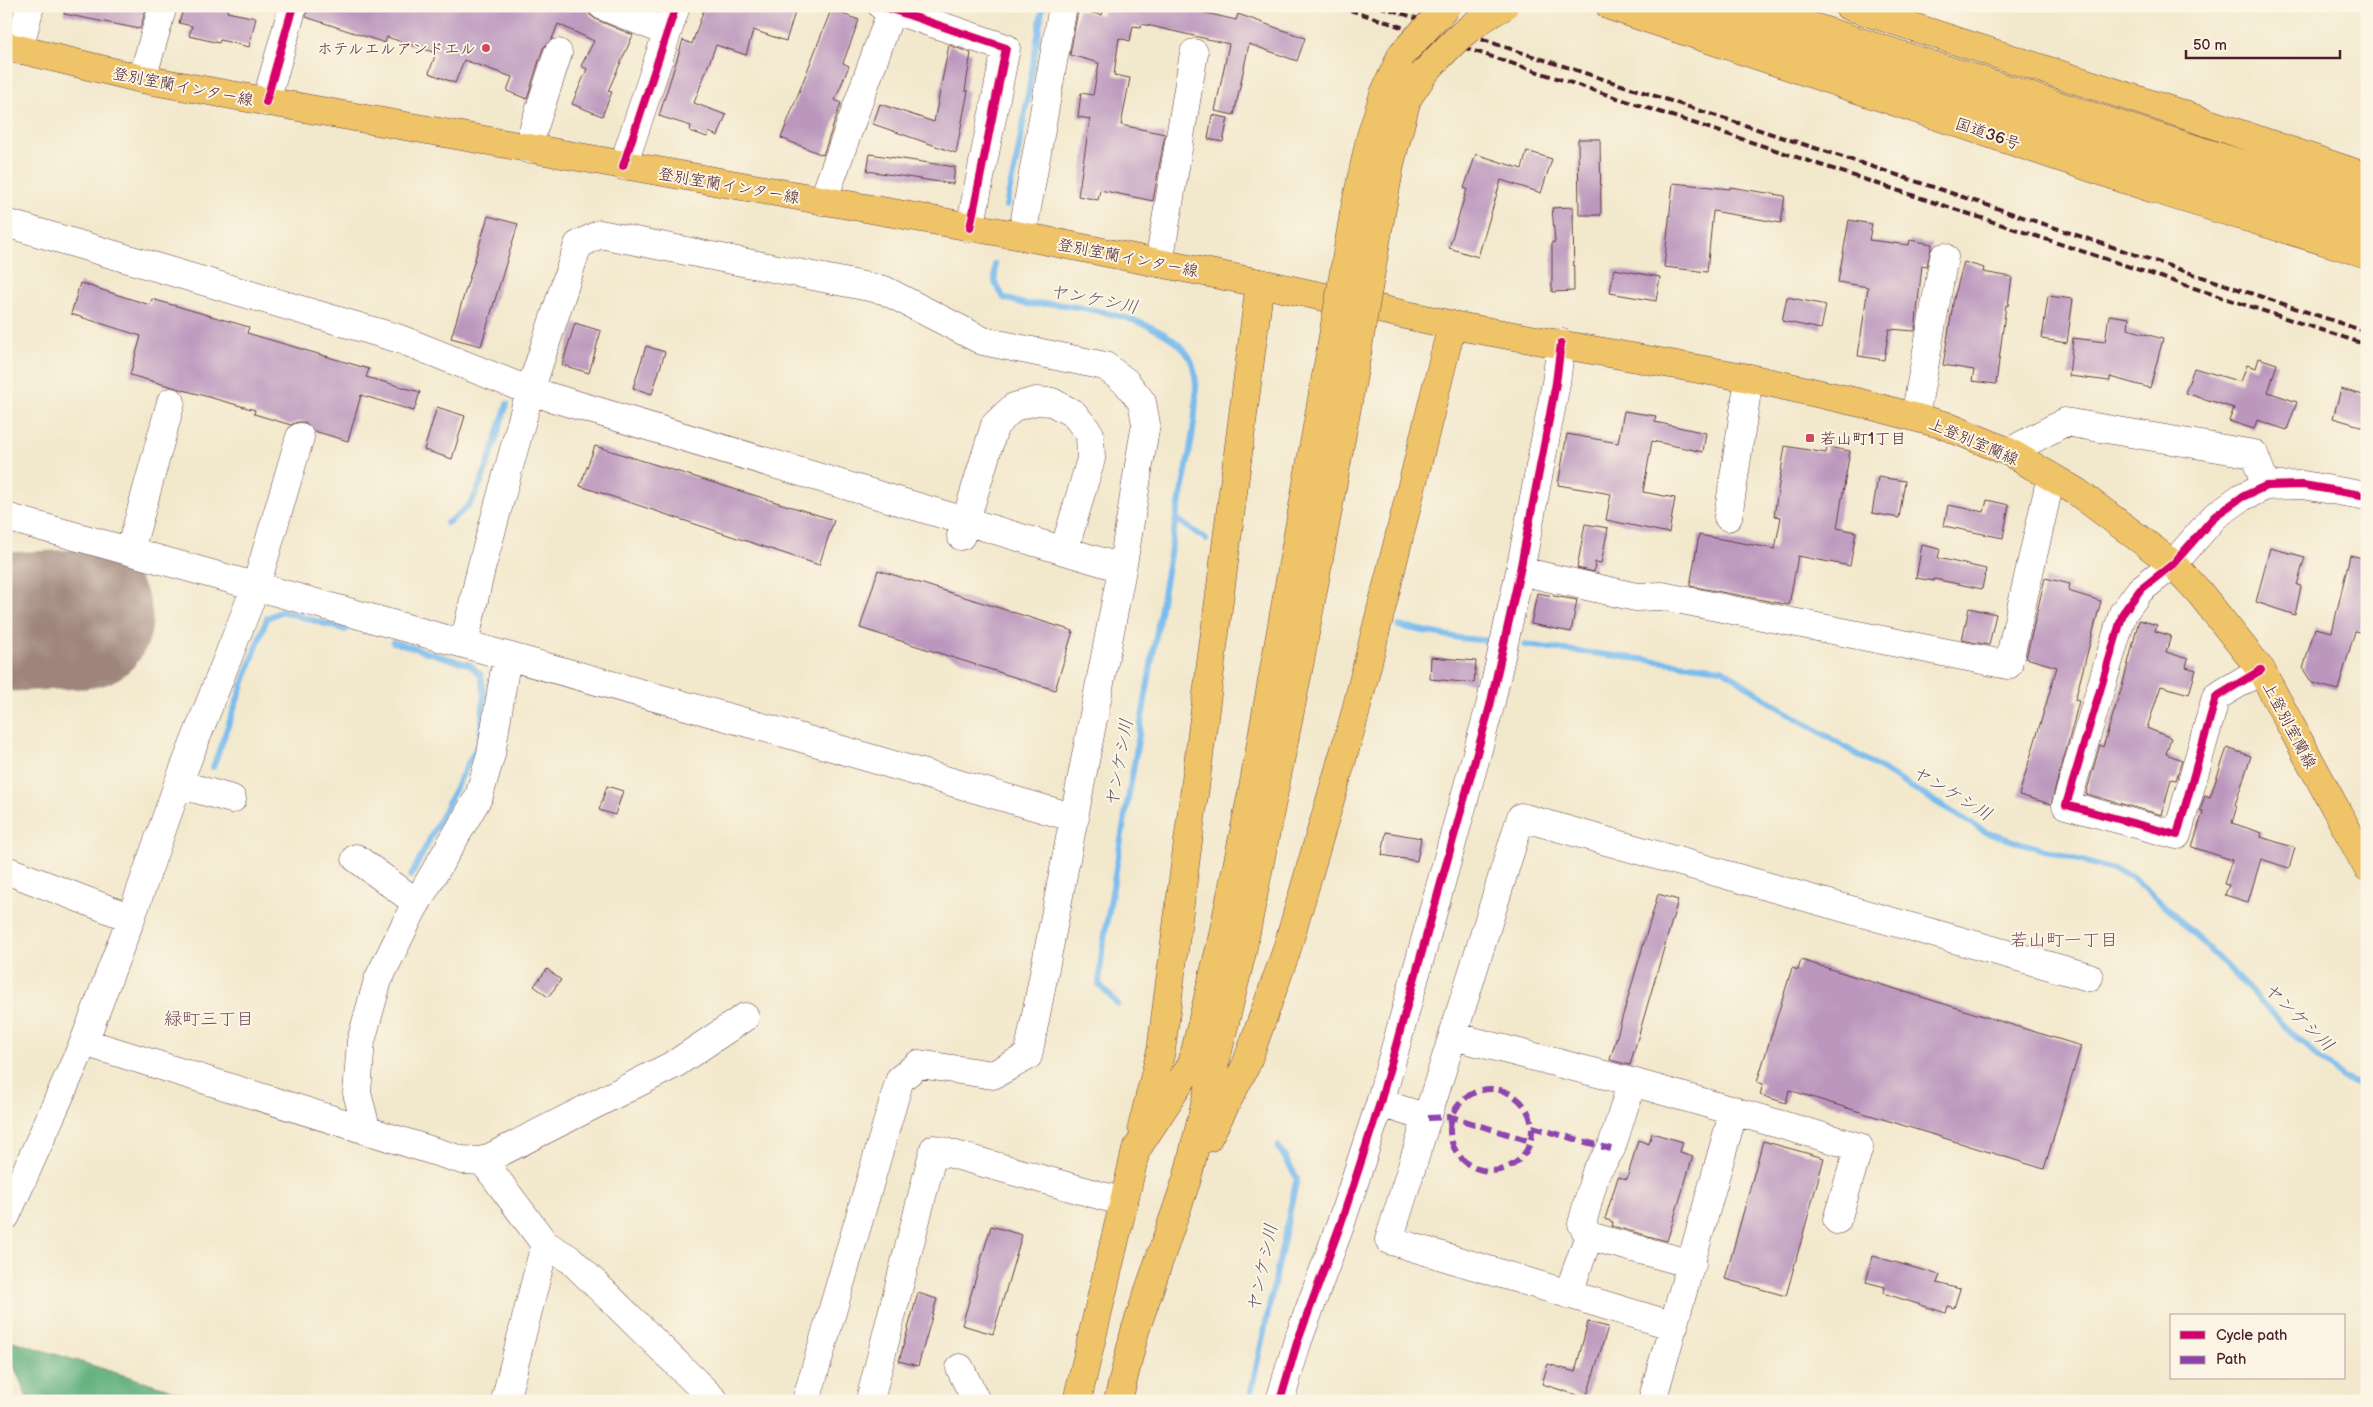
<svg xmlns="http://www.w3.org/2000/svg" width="2373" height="1407" viewBox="0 0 2373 1407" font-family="'Balsamiq Sans','Klee One',sans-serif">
<rect width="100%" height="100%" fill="#fcf5e5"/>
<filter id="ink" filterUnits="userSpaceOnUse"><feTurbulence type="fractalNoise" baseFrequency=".02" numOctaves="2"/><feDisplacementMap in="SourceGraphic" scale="10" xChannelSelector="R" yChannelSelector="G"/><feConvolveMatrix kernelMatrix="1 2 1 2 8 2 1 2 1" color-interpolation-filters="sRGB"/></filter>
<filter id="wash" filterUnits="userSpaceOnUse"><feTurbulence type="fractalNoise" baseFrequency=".0096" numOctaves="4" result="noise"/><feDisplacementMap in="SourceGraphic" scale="20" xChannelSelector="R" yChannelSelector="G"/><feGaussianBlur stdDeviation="1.12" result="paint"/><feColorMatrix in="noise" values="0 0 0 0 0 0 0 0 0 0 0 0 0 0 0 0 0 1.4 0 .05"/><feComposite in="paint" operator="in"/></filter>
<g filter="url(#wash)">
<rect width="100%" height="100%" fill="#f2e8cc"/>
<path fill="#5fb07d" stroke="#546854" d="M6 1339 195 1397 201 1401H19L27 1398 6 1345Z"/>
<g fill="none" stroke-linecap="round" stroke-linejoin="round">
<path stroke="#79bcee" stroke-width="6" d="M1006 206 1018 153 1043 6
M995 264V283L1004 298C1011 300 1019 303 1026 304 1036 305 1046 303 1056 304 1095 309 1165 321 1188 355 1209 384 1183 483 1176 519L1206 539
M447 523C456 517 464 511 471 502 485 481 498 430 507 404
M1399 626 1459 638 1491 641
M393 642 470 665 481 675 484 694 480 740 411 876
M1525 645 1722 669 1772 703 1987 833 2130 875 2176 916 2295 1036 2343 1078 2367 1087
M213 767 267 618 282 611 346 630
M1118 1004 1099 984 1102 951 1176 519
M1249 1401 1297 1178 1278 1146"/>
<path stroke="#9e847c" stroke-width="139" d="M6 622 83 619"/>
</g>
<g id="blocks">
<path fill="#bb97be" d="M65 6H147L140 29 64 14Z
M184 6H229L227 12 256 18 249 47 220 40 219 43 189 36 192 26 179 23Z
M308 6H588L590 15 597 20 633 35 608 91 612 92 602 116 572 104 587 69 581 66 594 41 558 24 552 39 543 48 527 99 507 91 512 77 464 60 455 83 429 73 436 53 387 37 385 43 306 17Z
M705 6H787L796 9 786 41 753 30 746 55 716 45 694 103 726 115 718 136 709 132 707 137 690 131 691 126 659 116 683 40 692 44Z
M1104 6H1176L1236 20 1238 14 1305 38 1297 61 1249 44 1234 115 1215 111 1229 44 1142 24 1141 27 1133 26 1130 41 1119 38 1114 75 1130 78 1121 125 1165 134 1153 201 1100 190 1098 200 1078 196 1090 119 1078 117 1081 93 1093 95 1099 63 1070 55 1078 10 1102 15Z
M831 10 859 20 843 63 849 66 835 100 841 103 823 155 781 138Z
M949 45 971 53 965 91H968L956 153 873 124 880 104 934 122Z
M1212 115 1228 118 1223 142 1208 139Z
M1578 139H1600L1601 215H1579Z
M1527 151 1552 159 1541 193 1501 180 1478 257 1449 248 1467 189 1464 188 1476 154 1522 169Z
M870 154 955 167 953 184 867 171Z
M1673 183 1730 189V187L1785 196 1781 223 1713 211 1707 272 1664 267Z
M1573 207 1574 291 1552 292V242H1555L1552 208Z
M488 216 518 224 481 346 451 338Z
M1849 220 1872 224 1869 240 1909 245 1910 240 1932 244 1927 266 1922 265 1915 331 1889 329 1884 360 1858 356 1868 287 1838 282Z
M1964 262 1984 268 1983 272 2012 277 2008 306 2006 305 1996 384 1972 381 1974 370 1943 365 1954 298Z
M1614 269 1660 277 1656 301 1610 293Z
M80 283 150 305 152 299 249 327 247 333 369 369 366 377 420 392 414 411 361 395 348 441 314 431 305 422H297L291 425 254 414 255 410 130 375 141 336 71 314Z
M2048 296 2073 299 2067 343 2042 339Z
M1787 297 1826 305 1821 329 1782 321Z
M2109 315 2129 318 2128 329 2163 339 2150 388 2110 377V381L2069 376 2073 338 2105 342Z
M575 323 601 331 589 373 562 365Z
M646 346 665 352 652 394 633 388Z
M2259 358 2277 364 2268 392 2297 402 2287 430 2257 420 2254 429 2229 421 2234 408 2185 393 2194 368 2241 382 2247 365 2256 368Z
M2341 389 2367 396V428L2333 418Z
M437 407 465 416 452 459 424 450Z
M1624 411 1656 416 1655 422 1706 433 1703 452 1652 441 1643 492 1675 498 1669 533 1606 520 1611 494 1558 485 1567 434 1618 443Z
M595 446 834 520 819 565 580 486Z
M1785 446 1826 453 1827 447 1850 451 1837 528 1856 532 1850 566 1798 556 1789 605 1690 586 1699 535 1775 549 1781 517 1774 516Z
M1878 477 1905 481 1899 518 1872 513Z
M1987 500 2009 505 2003 538 1944 526 1948 505 1984 512Z
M1585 524 1608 528 1601 563 1595 562 1594 572 1577 568Z
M1922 545 1940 549 1938 558 1986 569 1982 589 1934 579V581L1916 578Z
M2270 548 2305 557 2297 585 2301 586 2295 615 2256 602Z
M2350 555 2367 559V605L2360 632 2355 631 2338 690 2312 683 2303 669 2315 628 2332 632Z
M878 570 1073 631 1055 690 860 628Z
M2045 578 2070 584 2068 591 2101 601 2075 700 2079 701 2070 736 2051 804 2019 795 2057 667 2026 658Z
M1537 593 1577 600 1571 632 1531 624Z
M1969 608 1996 614 1989 645 1962 640Z
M2139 620 2157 625 2155 631 2171 636 2166 652 2188 659 2186 667 2196 670 2189 694 2161 686 2147 728 2171 738 2166 754 2182 760 2176 780 2171 779 2162 815 2086 794 2100 745 2103 747 2123 683Z
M1431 657 1476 661 1474 683 1430 679Z
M2227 748 2251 756 2235 805 2237 806 2232 823 2262 833 2261 837 2295 848 2289 868 2261 859 2248 902 2225 895 2229 885 2224 884 2232 860 2192 847 2203 812 2200 811 2205 795 2210 797Z
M607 786 623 791 615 815 599 810Z
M1386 832 1421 838 1417 861 1382 855Z
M1658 894 1678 900 1630 1065 1610 1060Z
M1801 960 2081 1046 2044 1169 1789 1090 1786 1103 1760 1095 1763 1084 1757 1082 1792 968 1798 970Z
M547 969 561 980 548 997 534 986Z
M1652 1133 1683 1142 1680 1152 1693 1156 1667 1241 1612 1226 1613 1222 1605 1219 1618 1177 1627 1179 1638 1140 1649 1144Z
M1763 1141 1824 1158 1786 1296 1725 1279Z
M991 1226 1022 1235 993 1334 962 1325Z
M1873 1256 1940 1275 1937 1283 1960 1289 1954 1308 1948 1306 1946 1313 1883 1293 1885 1287 1866 1282Z
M918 1293 937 1299 918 1366 899 1361Z
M1588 1322 1608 1327 1586 1398 1542 1384 1548 1364 1575 1372Z"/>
</g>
</g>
<g filter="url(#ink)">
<use href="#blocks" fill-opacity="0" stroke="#633d43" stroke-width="1"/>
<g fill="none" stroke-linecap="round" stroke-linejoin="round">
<g stroke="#633d43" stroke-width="29">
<path id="minor" d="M603 6 667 32
M882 6 1006 48 970 228
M19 50 30 6
M142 79 163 6
M266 102 293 6
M527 149 558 53
M623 166 676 6
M823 201 892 9
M6 223 400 339 530 391 1122 568
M1022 236 1063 6
M1159 263 1194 53
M1915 417 1944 257
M2009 452 2065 422 2254 454 2266 486
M6 517 464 644
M1728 517 1749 378
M961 536 995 425 1014 407 1036 401 1052 402 1074 414 1090 434 1091 459 1064 551
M130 551 171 402
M1520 571 1636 597 1662 596 2008 665 2051 477
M2261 670 2216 697 2177 835 2066 805 2123 613 2140 590 2173 564 2215 516 2242 497 2266 486 2303 485 2367 496
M178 784 232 799
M356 858 417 903
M6 870 131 918
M1453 1036 1632 1082 1859 1147 1837 1220
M84 1042 462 1160 483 1161 675 1064 745 1017
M1380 1103 1428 1118
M367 1131 357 1093 361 1041 378 980 412 911 479 796 491 754 507 656
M483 1161 545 1244 571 1260 715 1401
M6 1216 84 1042 131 918 178 784 256 586 300 437
M1589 1236 1692 1264
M1568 1294 1589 1236 1582 1224 1596 1172 1611 1149 1632 1082
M1674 1326 1389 1240 1521 817 2089 977
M960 1368 976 1401
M505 1401 545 1244
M806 1401 900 1079 919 1064 993 1075 1028 1056C1060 894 1092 732 1122 569 1131 521 1137 472 1146 424L1142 402 1126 382 1105 366 983 341 884 290 600 234 578 245 530 391 481 569 464 644 791 735 1075 818
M872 1401 871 1396 934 1149 1124 1202
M1280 1401 1297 1343 1341 1223 1380 1103 1490 706 1520 571 1556 383 1561 343
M1652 1401 1734 1110"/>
</g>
<g stroke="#633d43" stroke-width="29">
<path id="major" d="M6 46 142 79 1022 236 1260 283 1452 325 1749 378 1861 403 1944 425 2009 452 2077 492 2173 564 2199 592 2261 670 2367 867"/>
</g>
<g stroke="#633d43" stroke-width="29">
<path id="highway" d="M1610 6 2157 190 2367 254
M1747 6 2367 204
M1848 6 2182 114 2367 177
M1674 8 2357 227 2367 233
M1354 213 1370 139 1384 94 1402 54
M1380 219 1391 160 1407 99 1425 72
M1142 1127 1161 1051 1260 283
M1208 1138 1246 1065 1286 952 1354 718 1452 325
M1077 1401 1136 1150 1192 1064 1221 944 1253 788 1331 348
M1118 1401 1135 1331 1187 1179 1242 952 1299 666 1357 353"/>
</g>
<use href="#minor" stroke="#fff" stroke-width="28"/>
<use href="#major" stroke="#efc469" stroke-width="28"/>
<use href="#highway" stroke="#efc469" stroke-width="28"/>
<path stroke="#4a1f2b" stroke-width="4" stroke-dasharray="8 4" stroke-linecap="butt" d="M1338 6 2367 345
M1379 6 1861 163 2367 332"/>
<g stroke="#633d43" stroke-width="29" stroke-linecap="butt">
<path id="highway-bridge" d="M1402 54 1447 6
M1425 72C1452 43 1468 25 1504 6
M1331 348 1354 213
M1357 353 1380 219"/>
</g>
<use href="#highway-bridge" stroke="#efc469" stroke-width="28"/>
<path stroke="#8e44ad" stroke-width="6" stroke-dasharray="12 6" stroke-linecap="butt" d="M1450 1130a41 41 0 1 1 82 0a41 41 0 1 1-82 0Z
M1428 1118 1452 1117 1530 1141
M1532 1127 1611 1149"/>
<g stroke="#fcf5e5" stroke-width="11">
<path id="cycleway" d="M882 6 1006 48 970 228
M266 102 293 6
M623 166 676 6
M2261 670 2216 697 2177 835 2066 805 2123 613 2140 590 2173 564 2215 516 2242 497 2266 486 2303 485 2367 496
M1280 1401 1297 1343 1341 1223 1380 1103 1490 706 1520 571 1556 383 1561 343"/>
</g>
<use href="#cycleway" stroke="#d6006c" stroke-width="8"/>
</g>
</g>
<g fill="#d1495b" stroke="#fcf5e5" stroke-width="2">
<circle cx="486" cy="48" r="5"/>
<rect x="1805" y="433" width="10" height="10" rx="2.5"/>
</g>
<g text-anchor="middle" stroke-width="4" stroke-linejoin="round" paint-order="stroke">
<g font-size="16" fill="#4a1f2b" stroke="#fcf5e5" text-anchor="end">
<text x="476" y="54">ホテルエルアンドエル</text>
<text x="1820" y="444" text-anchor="start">若山町1丁目</text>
</g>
<g font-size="16" fill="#4a1f2b" stroke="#fcf5e5">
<text transform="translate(183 86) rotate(11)" y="6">登別室蘭インター線</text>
<text transform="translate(1988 133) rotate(19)" y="6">国道36号</text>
<text transform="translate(729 185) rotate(10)" y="6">登別室蘭インター線</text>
<text transform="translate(1128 257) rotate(11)" y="6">登別室蘭インター線</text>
<text transform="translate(1974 441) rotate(23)" y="6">上登別室蘭線</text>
<text transform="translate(2290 725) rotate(62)" y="6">上登別室蘭線</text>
</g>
<g font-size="18" font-style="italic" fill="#584e66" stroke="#fcf5e5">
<text transform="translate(1094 299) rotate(11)" y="6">ヤンケシ川</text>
<text transform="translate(1119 763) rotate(-80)" y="6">ヤンケシ川</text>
<text transform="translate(1952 793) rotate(31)" y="6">ヤンケシ川</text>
<text transform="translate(2299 1017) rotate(44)" y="6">ヤンケシ川</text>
<text transform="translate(1262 1268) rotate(-78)" y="6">ヤンケシ川</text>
</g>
<g font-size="18" fill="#72495e" stroke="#fcf5e5">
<text x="2064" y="946">若山町一丁目</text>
<text x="209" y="1025">緑町三丁目</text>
</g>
</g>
<rect width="2373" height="1407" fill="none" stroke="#fcf5e5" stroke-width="25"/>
<rect x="2170" y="1314" width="175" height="65" fill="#fcf5e5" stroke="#b59f9b"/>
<rect x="2180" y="1331" width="25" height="8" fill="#d6006c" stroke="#b59f9b"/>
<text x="2216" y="1340" font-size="15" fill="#4a1f2b">Cycle path</text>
<rect x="2180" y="1356" width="25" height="8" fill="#8e44ad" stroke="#b59f9b"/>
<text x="2216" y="1364" font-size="15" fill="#4a1f2b">Path</text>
<path d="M2186 50v8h154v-8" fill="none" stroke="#4a1f2b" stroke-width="2.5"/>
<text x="2193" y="50" font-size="15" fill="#4a1f2b" stroke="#fcf5e5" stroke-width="4" paint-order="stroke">50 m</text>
</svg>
